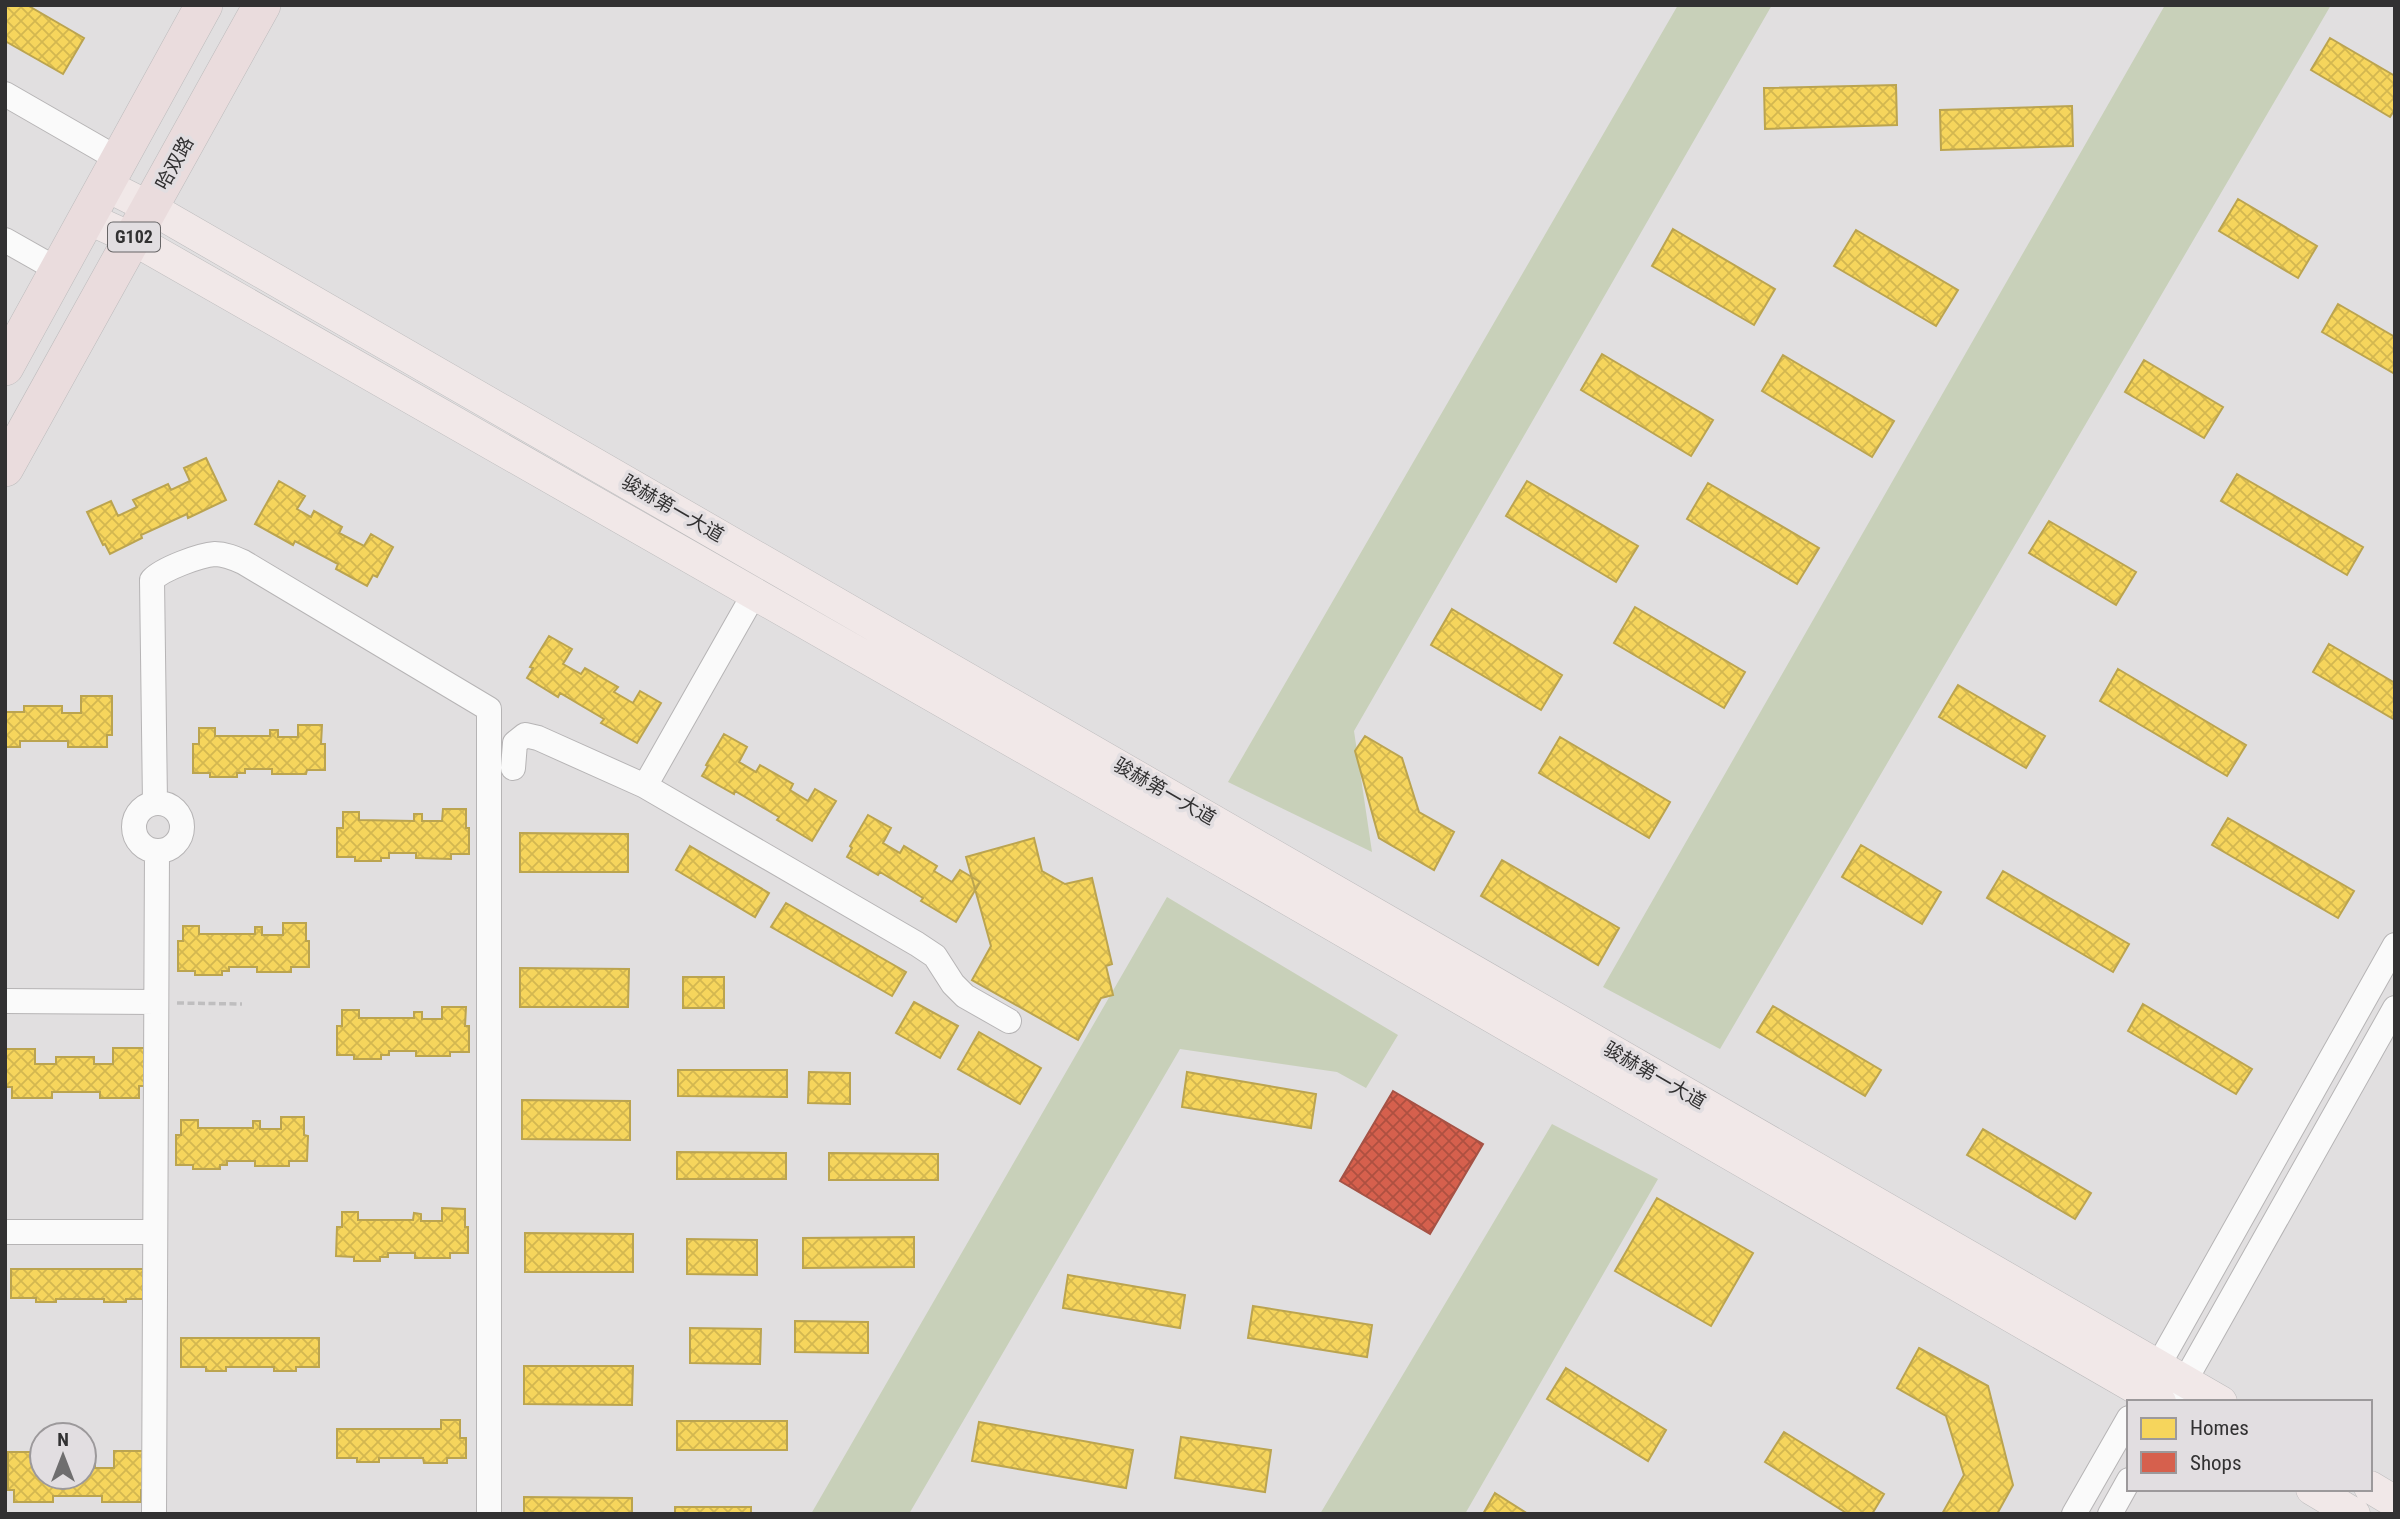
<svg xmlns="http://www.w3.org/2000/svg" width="2400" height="1519" viewBox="0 0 2400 1519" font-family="'Roboto Condensed','Noto Sans SC',sans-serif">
<defs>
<pattern id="homes-cross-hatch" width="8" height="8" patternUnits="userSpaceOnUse" patternTransform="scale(1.75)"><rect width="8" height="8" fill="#f6d55c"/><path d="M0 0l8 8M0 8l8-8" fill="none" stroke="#d3b750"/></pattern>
<pattern id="shops-cross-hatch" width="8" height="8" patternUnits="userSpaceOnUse" patternTransform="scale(1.75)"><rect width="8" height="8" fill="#d6604d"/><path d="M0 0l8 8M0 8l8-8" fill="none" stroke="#ae5041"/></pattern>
</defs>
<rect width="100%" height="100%" fill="#e1dfe0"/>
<path fill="#c8d0b9" d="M1678 5H1772L1354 731 1372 852 1228 782Z
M2165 5H2331L1720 1049 1603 987Z
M1167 897 1398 1035 1366 1088 1337 1072 1180 1049 909 1514H811Z
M1552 1124 1658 1179 1465 1514H1320Z"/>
<path fill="url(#homes-cross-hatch)" stroke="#bba44f" stroke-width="2" d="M5 5H27L84 38 63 74 5 41Z
M2330 38 2395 76V109L2390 117 2311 70Z
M1896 85 1897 125 1765 129 1764 88Z
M2072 106 2073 146 1941 150 1940 110Z
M2238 199 2317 246 2298 278 2219 231Z
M1673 229 1775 289 1754 325 1652 266Z
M1856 230 1958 290 1936 326 1834 266Z
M2338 304 2395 337V374L2322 332Z
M1602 354 1713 420 1691 456 1581 390Z
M1783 355 1894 421 1872 457 1762 391Z
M2144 360 2223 407 2204 438 2125 392Z
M206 458 226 500 188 518 187 514 141 535 142 538 110 554 105 544 103 545 87 512 111 501 118 516 137 507 133 500 168 484 171 490 190 481 184 468Z
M2237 474 2363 547 2347 575 2221 501Z
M279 481 305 496 297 509 311 517 314 511 342 527 339 533 364 546 371 534 393 547 377 577 373 575 367 586 336 569 338 564 295 541 293 545 255 524Z
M1527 481 1638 546 1616 582 1506 516Z
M1708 483 1819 548 1797 584 1687 519Z
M2049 521 2136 572 2116 605 2029 553Z
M1635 607 1745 672 1724 708 1614 643Z
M1452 609 1562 675 1541 710 1431 645Z
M549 636 572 649 563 664 581 674 585 668 618 687 614 692 633 703 640 691 661 703 637 743 601 723 604 719 560 693 558 697 527 678 533 668 530 667Z
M2329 644 2395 683V720L2313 672Z
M2118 669 2246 745 2227 776 2100 701Z
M1958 685 2045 736 2026 768 1939 717Z
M81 696H112V735H107V747H68V741H20V747H5V712H24V706H62V713H81Z
M298 725H322L321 744H325V770H307L306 774H272V769H245V773H237V777H210V773H193V744H199V728H215V736H270V730H278V737H298Z
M724 734 747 747 739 762 756 772 760 765 793 784 790 790 808 801 815 789 836 801 812 841 777 820 779 817 735 791 734 794 702 776 708 766 706 765Z
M1365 736 1402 758 1419 812 1454 832 1434 870 1379 838 1355 751Z
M1560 737 1670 802 1649 838 1539 773Z
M443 809H466V828H469V854H451V859L416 858V853H389V858H381V861H355V857H337V828H343V812H359V820L414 821V814H422V821H442Z
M868 815 891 828 883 843 900 853 904 846 937 866 934 871 952 882 960 870 980 882 956 922 921 901 923 898 880 872 878 875 847 857 852 848 850 846Z
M2228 818 2354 891 2338 918 2212 845Z
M520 833 628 834V872H520Z
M1034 838 1042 871 1065 884 1092 878 1112 964 1106 966 1113 995 1101 998 1078 1040 972 980 991 946 966 857Z
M1861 845 1941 892 1922 924 1842 877Z
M690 846 769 893 755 917 676 870Z
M1502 860 1619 928 1598 965 1481 896Z
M2003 871 2129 944 2113 972 1987 898Z
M786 903 906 972 892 996 771 927Z
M283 923H306V941H309V967H291V972H257V967H229V971H222V975H195V971H178V941H183V926H199V934H255V927H262V935H283Z
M520 968 629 969 628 1007H520Z
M683 977H724V1008H683Z
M914 1002 958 1026 940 1058 896 1033Z
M2143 1004 2252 1069 2236 1094 2128 1031Z
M1773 1006 1881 1070 1865 1096 1757 1032Z
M442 1007H466L465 1026H469V1052H450V1056H416V1051H389V1055H381V1059H354V1055H337V1026H342V1010H359V1018H414V1012H422V1019H442Z
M979 1032 1041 1068 1020 1104 958 1069Z
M113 1048H144V1086H139V1098H100V1092H52V1098H12V1087H6V1049H35V1064H56V1057H94V1064H113Z
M678 1070H787V1097L678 1096Z
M809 1072 850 1073V1104L808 1103Z
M1187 1072 1316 1094 1311 1128 1182 1107Z
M522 1100 630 1101V1140L522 1139Z
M281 1117H304V1135L308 1136 307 1161H289V1166H255V1161H227V1165H220V1169H193V1165H176V1135H181V1120H198V1128H253V1121H260V1129H281Z
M1983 1129 2091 1193 2075 1219 1967 1155Z
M677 1152 786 1153V1179H677Z
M829 1153 938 1154V1180H829Z
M1657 1198 1753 1253 1711 1326 1615 1271Z
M442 1208 465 1209V1227H468V1253H450V1258H415V1253H388V1257H380V1261H354V1257L336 1256 337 1227H342V1212H358V1220H413L414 1213 421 1214V1221H442Z
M525 1233 633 1234V1272H525Z
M914 1237V1267L803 1268V1238Z
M687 1239 757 1240V1275L687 1274Z
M11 1269H149V1299H126V1302H104V1299H56V1302H36V1298H11Z
M1068 1275 1185 1295 1180 1328 1063 1308Z
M1253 1306 1372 1325 1367 1357 1248 1338Z
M795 1321 868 1322V1353L795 1352Z
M690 1328 761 1329 760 1364 690 1363Z
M181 1338H319V1367H296V1371H274V1367H226V1371H206V1367H181Z
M1919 1348 1988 1386 2013 1485 1997 1514H1942L1964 1475 1946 1416 1897 1388Z
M524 1366H633L632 1405 524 1404Z
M1566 1368 1666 1430 1648 1461 1547 1399Z
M441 1420H460V1438H466V1458H447V1463H424L423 1458H379V1462H357V1458H337V1429H441Z
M677 1421H787V1450H677Z
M979 1422 1133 1450 1126 1488 972 1461Z
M1784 1432 1884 1494 1872 1514H1848L1765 1462Z
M1181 1437 1271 1450 1265 1492 1175 1478Z
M114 1451H145V1490H141V1502H102V1496H53V1502H14V1490H8V1452H36V1467H42V1477H84V1460H95V1468H114Z
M1495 1493 1528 1514H1483Z
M524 1497 632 1498V1514H524Z
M675 1507H751V1514H675Z"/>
<path fill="url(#shops-cross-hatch)" stroke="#a55245" stroke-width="2" d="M1393 1091 1483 1144 1430 1234 1340 1181Z"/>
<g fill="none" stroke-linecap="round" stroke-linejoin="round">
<g stroke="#b6b4b5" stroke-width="26">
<path id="minor" d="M5 94 118 159
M5 240 58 270
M513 768 515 743 525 735 538 738 645 786 754 594
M645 786 917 944 935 956 953 984 965 996 1009 1021
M155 803 152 580C162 569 200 555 215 554 225 554 234 558 243 562L489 709V1514
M134 827a24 24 0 1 1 48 0a24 24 0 1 1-48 0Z
M5 1001 156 1002
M5 1232H155
M2150 1380 2395 945
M2173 1402 2395 1008
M154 1514 157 851
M2074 1514 2129 1418
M2110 1514 2129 1480"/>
</g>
<g stroke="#bcbbbc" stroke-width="33">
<path id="major" d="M105 185 149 207 2221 1402
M87 218 133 239 1212 855 2160 1402
M2370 1487 2395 1502
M2312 1489 2354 1514"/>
</g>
<g stroke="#bcbbbc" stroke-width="38">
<path id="highway" d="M5 367 204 5
M5 468 262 5"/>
</g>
<path stroke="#bfbebf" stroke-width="3.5" stroke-dasharray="7 3.5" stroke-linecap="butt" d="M177 1003 242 1004"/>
<use href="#minor" stroke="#fafafa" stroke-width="24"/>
<use href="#major" stroke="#f1e8e8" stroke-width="32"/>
<use href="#highway" stroke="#eadcdd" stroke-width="37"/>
</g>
<g text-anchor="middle" stroke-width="7" stroke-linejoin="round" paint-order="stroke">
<rect fill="#e2dee1" stroke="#676566" stroke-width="2" x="108" y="222.5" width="52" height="29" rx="5"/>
<g font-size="18" font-weight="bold" fill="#323132">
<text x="134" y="243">G102</text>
</g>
<g font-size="19" fill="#323132" stroke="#e2dee1">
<text transform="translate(174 163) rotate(-61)" y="7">哈双路</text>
<text transform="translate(673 508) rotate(30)" y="7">骏赫第一大道</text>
<text transform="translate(1165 791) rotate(30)" y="7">骏赫第一大道</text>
<text transform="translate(1655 1075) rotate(30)" y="7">骏赫第一大道</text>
</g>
</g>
<rect width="2400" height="1519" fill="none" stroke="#323132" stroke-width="14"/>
<rect x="2127" y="1400" width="245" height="91" fill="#e2dee1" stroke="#9c999b" stroke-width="2"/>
<rect x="2141" y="1418" width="35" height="21" fill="#f6d55c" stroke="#9c999b" stroke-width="2"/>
<text x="2190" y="1435" font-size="21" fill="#323132">Homes</text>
<rect x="2141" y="1452" width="35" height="21" fill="#d6604d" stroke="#9c999b" stroke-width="2"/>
<text x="2190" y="1470" font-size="21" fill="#323132">Shops</text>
<g transform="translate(63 1456)"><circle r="33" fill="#e2dee1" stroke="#9c999b" stroke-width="2"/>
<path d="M0-5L12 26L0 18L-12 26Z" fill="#6f6e6f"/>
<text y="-10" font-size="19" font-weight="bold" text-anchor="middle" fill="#323132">N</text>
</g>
</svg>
